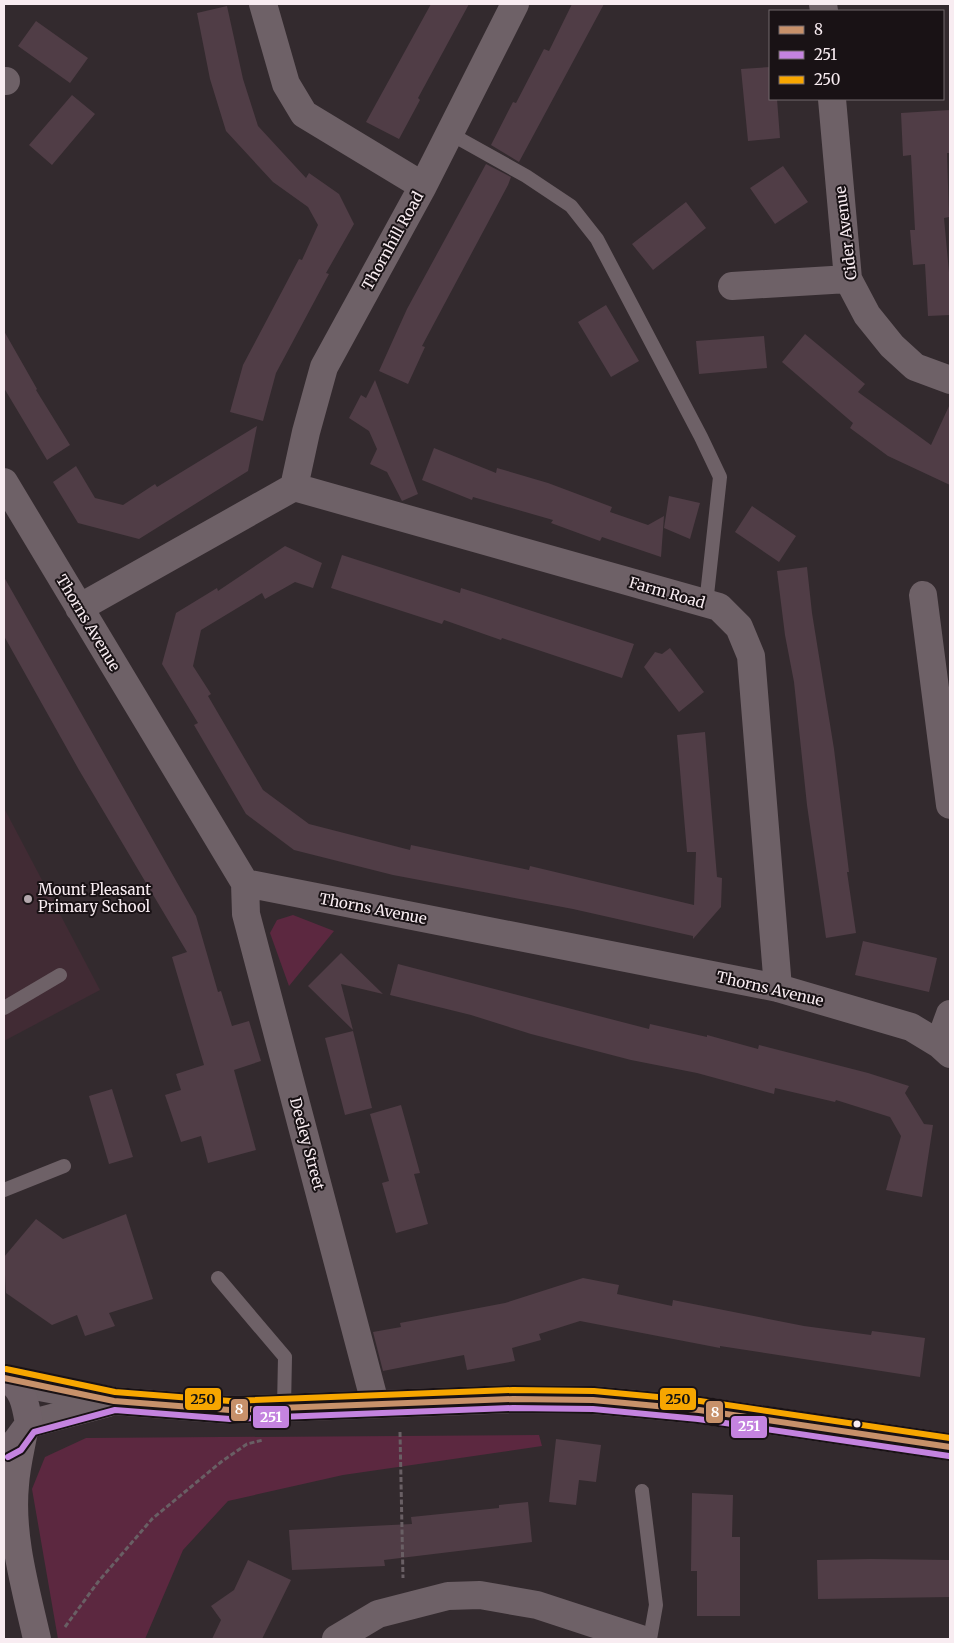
<svg xmlns="http://www.w3.org/2000/svg" width="954" height="1643" viewBox="0 0 954 1643" font-family="Merriweather,serif">
<rect width="100%" height="100%" fill="#332a2e"/>
<path fill="#412b34" d="M4 808 100 990 4 1041Z"/>
<path fill="#5c2840" d="M293 915 334 931 289 986 270 933 277 920Z
M539 1435 542 1446 343 1475 228 1501 183 1550 145 1639H58L32 1489 45 1457 86 1438Z"/>
<path fill="#503d46" d="M431 4H469L418 98 420 100 399 139 366 122Z
M572 4H604L519 162 491 145 513 102 516 103 544 49 549 51Z
M227 6 243 79 258 126 306 178 309 173 339 194 354 224 326 273 329 274 276 373 263 421 230 412 243 365 299 259 302 260 318 225 308 207 273 182 226 131 210 79 197 13Z
M36 21 88 58 70 83 18 46Z
M770 67V99H777L780 138 748 141 741 69Z
M72 95 95 114 52 165 29 145Z
M950 110V153H947L949 217 944 218 950 283V315L928 316 925 264 913 265 910 230H915L911 155 903 156 901 113Z
M486 164 511 177 508 185 422 346 425 347 408 384 379 371 407 309Z
M783 166 808 202 775 224 750 188Z
M686 202 706 228 653 270 632 244Z
M606 305 639 361 611 377 578 322Z
M4 331 37 389 36 390 70 445 47 460 4 388Z
M805 334 865 384 858 392 931 445 950 404V485L888 456 850 428 853 423 782 362Z
M764 336 767 368 699 374 696 341Z
M375 380 418 494 402 501 387 472 370 464 377 449 369 431 349 418 361 395 366 398Z
M257 426 248 471 139 539 78 523 53 482 76 466 95 498 123 505 155 484 157 487Z
M434 448 496 473 497 468 548 483 612 507 610 512 648 525 664 516 661 557 602 537 600 541 551 523 553 520 473 497 472 500 422 480Z
M669 496 700 503 690 539 664 528Z
M752 506 796 536 779 562 735 532Z
M285 546 322 563 313 588 295 582 265 599 262 593 201 630 193 666 211 694 208 696 263 790 309 824 410 850 411 845 529 870 530 866 694 905 696 852H687L677 735 705 732 717 877 722 878 721 907 693 939V936L573 909 393 875 294 850 246 814 194 725 198 723 162 664 176 613 217 588 218 591Z
M342 555 460 593 461 588 634 644 622 678 502 638 501 640 444 620 442 624 331 588Z
M807 567 812 613 834 749 849 872H847L856 933 826 938 807 805 794 682 785 635 777 571Z
M4 577 196 916 218 992 221 991 232 1026 249 1021 261 1061 234 1070 256 1150 208 1163 201 1136 181 1142 165 1095 181 1090 176 1074 204 1065 172 957 187 952 79 770 4 636Z
M670 648 704 692 679 712 644 667 655 652 662 654Z
M863 941 937 958 929 992 855 975Z
M341 953 383 994 341 984 353 1030 308 986Z
M398 964 649 1029 650 1024 707 1037V1035L758 1049 759 1045 868 1073 909 1086 905 1093 924 1124 933 1125 922 1197 886 1190 901 1136 890 1117 836 1100 835 1102 775 1088 774 1094 697 1073 631 1060 531 1034 471 1015 390 995Z
M353 1031 372 1108 345 1115 325 1038Z
M112 1089 133 1157 109 1164 89 1096Z
M401 1105 420 1173 414 1174 428 1224 396 1233 382 1183 389 1181 370 1114Z
M126 1214 153 1299 109 1313 115 1326 85 1336 77 1315 52 1325 6 1293 4 1257 36 1219 63 1239Z
M583 1278 619 1285 617 1294 672 1306 673 1300 804 1326 871 1335 872 1331 925 1338 920 1377 720 1346V1348L580 1321 539 1334 541 1340 512 1348 515 1361 467 1370 464 1355 383 1371 373 1332 401 1327 400 1323 505 1303Z
M556 1439 601 1445 596 1482 579 1480 576 1505 549 1502Z
M692 1493 733 1495 732 1537H740V1616H697V1571H691Z
M528 1502 532 1542 384 1560 385 1566 292 1570 289 1530 412 1524 411 1517 499 1508V1505Z
M871 1559 950 1560V1597L818 1599 817 1560Z
M248 1560 291 1580 262 1639H212L221 1620 211 1606 234 1590Z"/>
<g fill="none" stroke-linecap="round" stroke-linejoin="round">
<path stroke="#695f64" stroke-width="3" stroke-dasharray="5 2.5" stroke-linecap="butt" d="M400 1432 403 1578
M65 1627 98 1582 152 1519 221 1462 247 1444 263 1440"/>
<path stroke="#6e6167" stroke-width="14" d="M449 133 526 176 571 206 597 239 701 437 720 477 706 604
M4 1008 60 975
M4 1190 64 1166
M218 1278 285 1357 284 1407
M642 1491 656 1605 650 1639"/>
<path stroke="#6e6167" stroke-width="28" d="M263 4 286 84 304 114 423 186
M823 4 824 11
M4 81H6
M832 99 848 279 867 315 892 346 915 367 950 380
M732 286 848 279
M4 482 245 883 778 988 911 1027 939 1044 950 1054
M294 487 719 607 739 627 751 656 778 988
M294 487 306 432 324 367 423 186 515 4
M923 595 950 805
M79 608 294 487
M245 883 246 914 375 1403
M939 1044 950 1014
M336 1639 378 1614 448 1596 480 1595 537 1605 641 1639"/>
<path stroke="#6e6167" stroke-width="28" d="M13 1382 114 1401 230 1410 513 1399 593 1400 699 1410 950 1447
M29 1424 108 1403"/>
<path stroke="#72646a" stroke-width="28" d="M23 1436C20 1452 16 1468 15 1485 10 1536 26 1590 37 1639"/>
<path stroke="#6f6168" stroke-width="28" d="M4 1378C23 1385 26 1406 29 1424L15 1443 4 1449"/>
<g stroke="#191215" stroke-width="10">
<path id="bus-1" d="M4 1378 114 1401 230 1410 513 1399 593 1400 699 1410 950 1447"/>
</g>
<g stroke="#191215" stroke-width="10">
<path id="bus-2" d="M8 1457 21 1450 34 1432 115 1410 230 1419 513 1408 593 1409 698 1419 949 1456"/>
</g>
<g stroke="#191215" stroke-width="10">
<path id="bus-3" d="M6 1369 115 1392 230 1401 513 1390 594 1391 700 1401 950 1438"/>
</g>
<use href="#bus-1" stroke="#c7916a" stroke-width="6"/>
<use href="#bus-2" stroke="#c483df" stroke-width="6"/>
<use href="#bus-3" stroke="#f7a600" stroke-width="6"/>
</g>
<circle fill="#b3a8ad" stroke="#191215" stroke-width="2" cx="28" cy="899" r="5"/>
<circle fill="#f8ecf1" stroke="#191215" stroke-width="2" cx="857" cy="1424" r="4.5"/>
<g text-anchor="middle" stroke-width="4" stroke-linejoin="round" paint-order="stroke">
<g font-size="15" fill="#f8ecf1" stroke="#191215">
<text transform="translate(846 233) rotate(-97)" y="5">Cider Avenue</text>
<text transform="translate(393 241) rotate(-61)" y="5">Thornhill Road</text>
<text transform="translate(667 593) rotate(16)" y="5">Farm Road</text>
<text transform="translate(88 623) rotate(59)" y="5">Thorns Avenue</text>
<text transform="translate(373 909) rotate(11)" y="5">Thorns Avenue</text>
<text transform="translate(770 989) rotate(13)" y="5">Thorns Avenue</text>
<text transform="translate(307 1144) rotate(75)" y="5">Deeley Street</text>
</g>
<g font-size="15" fill="#f8ecf1" stroke="#191215" text-anchor="start">
<text x="38" y="895">Mount Pleasant<tspan x="38" dy="17">Primary School</tspan></text>
</g>
</g>
<g stroke="#191215" stroke-width="2">
<rect x="659" y="1387" width="38" height="24" rx="5" fill="#f7a600"/>
<rect x="184" y="1387" width="38" height="24" rx="5" fill="#f7a600"/>
<rect x="230" y="1398" width="19" height="24" rx="5" fill="#c7916a"/>
<rect x="705" y="1400" width="19" height="24" rx="5" fill="#c7916a"/>
<rect x="252" y="1405" width="38" height="24" rx="5" fill="#c483df"/>
<rect x="730" y="1415" width="38" height="24" rx="5" fill="#c483df"/>
</g>
<g font-size="14" text-anchor="middle" font-weight="bold" fill="#fff">
<text x="239" y="1414">8</text>
<text x="715" y="1417">8</text>
<text x="271" y="1422">251</text>
<text x="749" y="1431">251</text>
</g>
<g font-size="14" text-anchor="middle" font-weight="bold" fill="#111">
<text x="678" y="1404">250</text>
<text x="203" y="1404">250</text>
</g>
<rect width="954" height="1643" fill="none" stroke="#f8ecf1" stroke-width="10"/>
<rect x="769" y="10" width="175" height="90" fill="#191215" stroke="#72696d"/>
<rect x="779" y="26" width="25" height="8" fill="#c7916a" stroke="#72696d"/>
<text x="814" y="35" font-size="15" fill="#f8ecf1">8</text>
<rect x="779" y="51" width="25" height="8" fill="#c483df" stroke="#72696d"/>
<text x="814" y="60" font-size="15" fill="#f8ecf1">251</text>
<rect x="779" y="76" width="25" height="8" fill="#f7a600" stroke="#72696d"/>
<text x="814" y="85" font-size="15" fill="#f8ecf1">250</text>
</svg>
